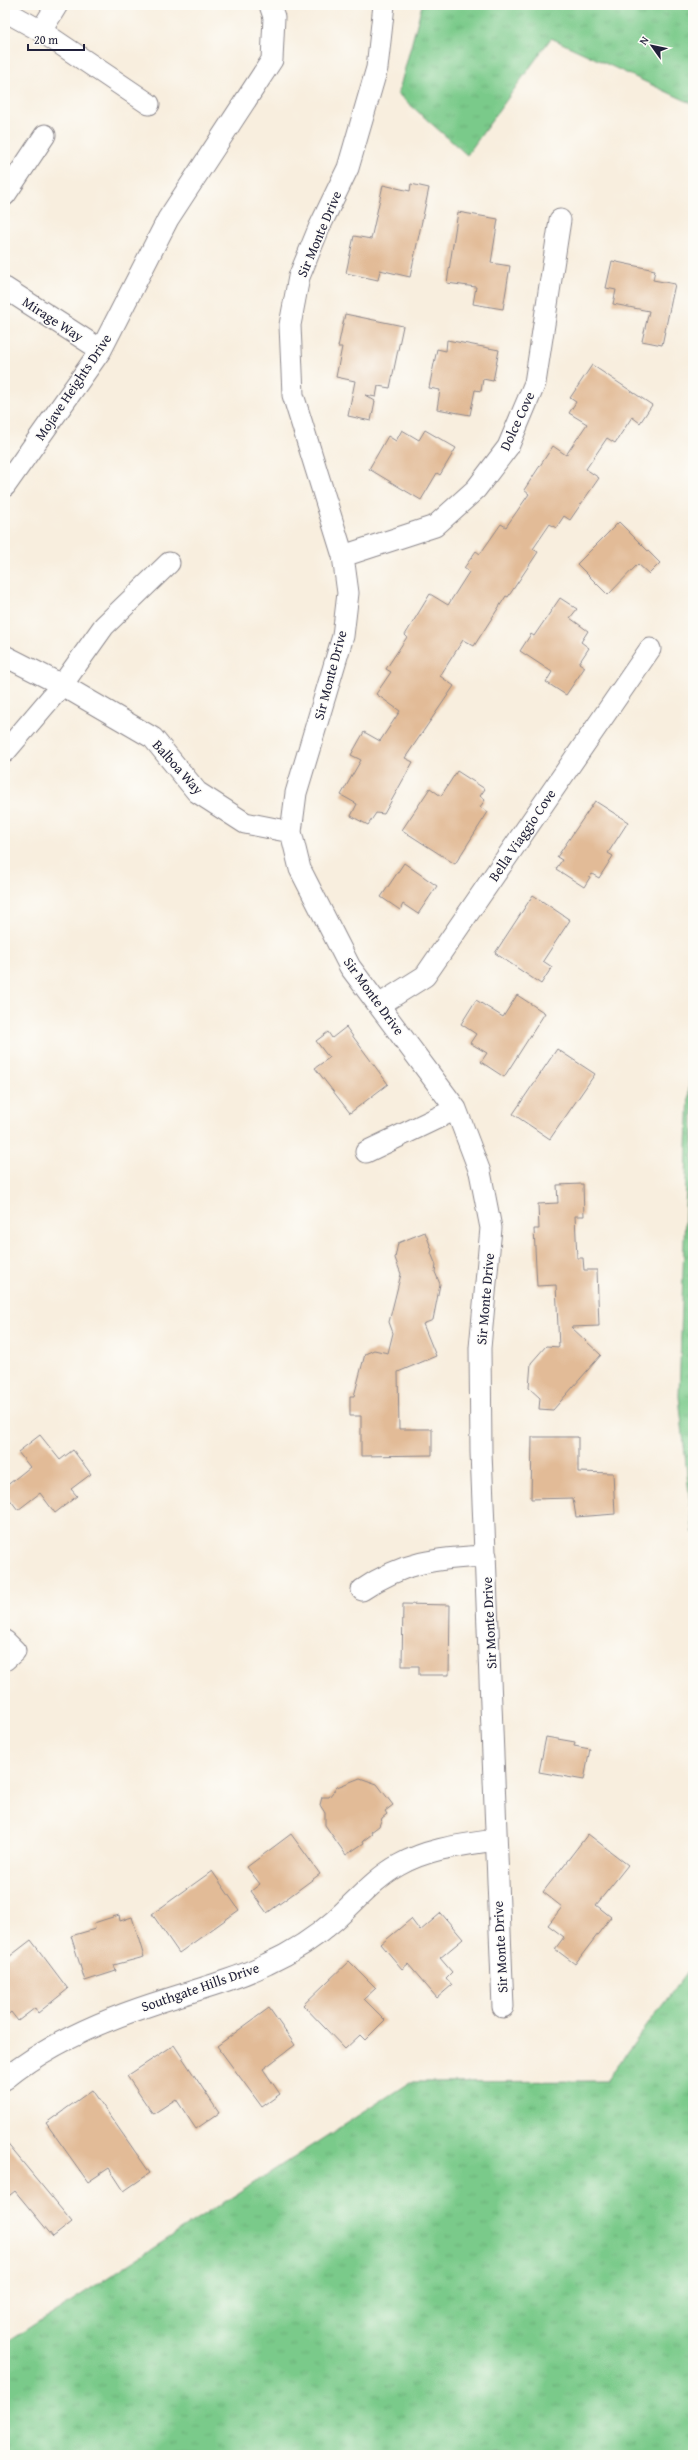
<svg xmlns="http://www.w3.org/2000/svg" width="698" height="2460" viewBox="0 0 698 2460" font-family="'Gentium Book Plus',serif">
<defs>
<pattern id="grass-tufts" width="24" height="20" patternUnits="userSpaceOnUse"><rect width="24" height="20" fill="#7aca8a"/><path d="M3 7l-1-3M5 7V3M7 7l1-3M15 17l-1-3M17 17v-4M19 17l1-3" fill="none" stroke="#69ad78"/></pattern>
</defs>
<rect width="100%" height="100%" fill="#fdfcf7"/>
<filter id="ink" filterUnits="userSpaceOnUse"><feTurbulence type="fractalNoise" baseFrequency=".025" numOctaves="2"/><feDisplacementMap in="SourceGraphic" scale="8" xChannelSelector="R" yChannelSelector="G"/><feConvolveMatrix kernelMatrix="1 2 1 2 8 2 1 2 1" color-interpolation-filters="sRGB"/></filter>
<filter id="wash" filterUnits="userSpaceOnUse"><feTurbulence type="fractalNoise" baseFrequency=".012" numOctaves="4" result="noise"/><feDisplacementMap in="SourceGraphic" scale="16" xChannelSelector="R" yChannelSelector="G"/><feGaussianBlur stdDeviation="0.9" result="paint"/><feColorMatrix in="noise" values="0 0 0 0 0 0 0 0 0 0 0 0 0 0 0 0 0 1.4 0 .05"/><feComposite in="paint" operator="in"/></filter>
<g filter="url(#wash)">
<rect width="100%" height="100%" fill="#f8eede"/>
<path fill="url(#grass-tufts)" stroke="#4e7662" d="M422 5H693V104L551 38 467 155 398 94Z
M693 964V1533L679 1396Z
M693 1964V2455H5V2344L410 2082 606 2081Z"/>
<g id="blocks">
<path fill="#e2bb97" d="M411 184 429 188 410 277 380 270 378 280 346 273 354 236 371 239 383 185 410 191Z
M458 212 498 219 491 263 510 266 503 309 473 304 476 287 447 283Z
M612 261 655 270 653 280 675 284 662 345 642 341 649 311 613 304 616 290 606 288Z
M345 314 403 326 390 388 378 386 376 397 365 395 375 401 371 421 348 416 355 381 336 377 342 347H338Z
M447 340 499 350 493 381 483 379 481 391 475 390 470 415 437 409 440 390 429 388 437 349 446 351Z
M592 365 652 405 640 423 632 417 615 443 607 438 586 469 599 478 570 520 564 516 556 528 550 524 533 549 538 552 508 597 506 596 474 646 463 640 440 676 454 686 405 758 413 762 384 814 376 813 368 825 351 816 357 804 341 795 361 760 351 755 364 732 380 741 400 711 376 694 391 672 386 669 407 637 405 635 430 594 448 605 469 572 464 568 476 551 480 554 501 524 506 527 529 494 524 490 553 446 566 455 587 424 569 413 576 402 570 398Z
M402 430 419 440 425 430 456 448 440 475 437 473 421 500 369 469 388 436 396 441Z
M619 522 660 563 649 574 638 564 608 595 577 564Z
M560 598 577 609 570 618 588 631 581 642 589 648 579 663 585 667 566 695 546 682 552 672 520 651 531 634 534 636Z
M457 771 485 789 480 796 485 800 480 807 488 812 455 864 402 830 430 788 441 796Z
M595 801 628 822 608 853 613 856 599 878 592 874 584 887 556 869 562 860 557 857Z
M404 863 437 886 418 914 403 904 400 910 381 897Z
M533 895 570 920 543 961 552 967 541 984 495 953Z
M517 995 545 1013 504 1077 481 1062 487 1053 470 1043 476 1034 461 1024 476 1000 503 1017Z
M346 1027 388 1084 350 1113 315 1068 329 1058 316 1041 328 1032 332 1038Z
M557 1049 595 1074 550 1139 513 1114Z
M583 1184 584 1216H575L577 1258H583L584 1270H597L599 1326 571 1327 601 1355 553 1410 539 1409 540 1398 529 1388 531 1363 546 1346 559 1347 556 1285 537 1286 534 1229H539L538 1204 558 1203 557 1185Z
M425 1232 432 1250 431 1253 436 1265 435 1272 440 1284 433 1320 423 1324 436 1356 398 1372 399 1429H432V1455L361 1456V1416H350V1396H354L365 1354 374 1350 388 1353 393 1333 389 1322 401 1274 395 1258 398 1243Z
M40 1435 60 1460 73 1450 91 1474 71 1489 77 1496 55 1513 40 1493 18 1510 5 1493V1487L30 1467 18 1452Z
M532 1437H578V1472L613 1473 615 1514 576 1517 573 1498 531 1499Z
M403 1604 450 1605 449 1675H419V1666H402Z
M546 1737 575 1742 574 1746 590 1749 584 1780 539 1772Z
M360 1778 377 1784 393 1805 385 1811 387 1814 382 1818 379 1826 371 1832 372 1834 363 1841 364 1843 346 1855 325 1825V1813L320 1805 322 1797H329L337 1787Z
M291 1834 320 1874 267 1913 251 1891 260 1884 247 1867Z
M588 1834 628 1865 596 1905 611 1917 575 1964 555 1949 564 1937 548 1925 562 1907 543 1892Z
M212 1871 239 1910 179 1953 152 1914Z
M441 1913 463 1939 440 1958 452 1972 446 1978 452 1985 437 1998 408 1964 402 1969 381 1944 411 1919 420 1931Z
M119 1915 120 1921 132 1917 144 1957 114 1965 116 1971 85 1981 71 1936 95 1929 94 1923Z
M31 1940 68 1989 38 2013 35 2008 18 2021 11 2012 5 2017V1960Z
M349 1961 376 1988 364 1999 385 2020 365 2040 360 2035 345 2049 303 2005Z
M269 2008 295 2045 263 2069 280 2094 262 2107 217 2046Z
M174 2045 219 2113 196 2129 176 2099 153 2114 127 2076Z
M92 2090 150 2173 124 2191 109 2168 88 2182 46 2123Z
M5 2141 72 2222 53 2237 15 2191 5 2199Z"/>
</g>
</g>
<g filter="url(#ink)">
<use href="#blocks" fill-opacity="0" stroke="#8d888c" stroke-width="1"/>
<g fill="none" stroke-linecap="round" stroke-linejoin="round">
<g stroke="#8d888c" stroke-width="23">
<path id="minor" d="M384 5 377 68 348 168 319 228 299 277 290 325 293 395 343 556 348 593 343 636 296 793 291 832 300 869 350 967 456 1109 480 1172 491 1228 480 1348 481 1452 503 2007
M5 11 41 31 149 104
M41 31 57 5
M5 195 45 135
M5 288 101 350
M5 486 101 350 168 219 272 60 274 17 270 5
M343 556 435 526 476 489 508 447 535 383 560 220
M5 656 62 685 153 738 197 792 245 823 291 832
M5 752 62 685 104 626 169 563
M379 1005 425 976 650 649
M366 1152 456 1109
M362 1590C402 1562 438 1558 486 1556
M5 1641 15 1651 5 1660
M5 2079C48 2044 101 2021 153 2004 191 1991 230 1982 267 1964 291 1953 316 1937 335 1920 356 1901 375 1878 399 1865 429 1848 462 1845 495 1840"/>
</g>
<use href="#minor" stroke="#fff" stroke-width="21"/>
</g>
</g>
<g text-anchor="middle" stroke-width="3" stroke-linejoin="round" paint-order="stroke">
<g font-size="14" fill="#22223b" stroke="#fdfcf7">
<text transform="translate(319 234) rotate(-67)" y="5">Sir Monte Drive</text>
<text transform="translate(53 319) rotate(33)" y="5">Mirage Way</text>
<text transform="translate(73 387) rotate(-56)" y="5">Mojave Heights Drive</text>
<text transform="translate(517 421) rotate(-65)" y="5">Dolce Cove</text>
<text transform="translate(330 675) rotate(-75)" y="5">Sir Monte Drive</text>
<text transform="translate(178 767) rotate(48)" y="5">Balboa Way</text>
<text transform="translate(522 835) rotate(-56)" y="5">Bella Viaggio Cove</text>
<text transform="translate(374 996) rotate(54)" y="5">Sir Monte Drive</text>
<text transform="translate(485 1299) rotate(-85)" y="5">Sir Monte Drive</text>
<text transform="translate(489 1623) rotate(-93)" y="5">Sir Monte Drive</text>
<text transform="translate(500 1947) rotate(-93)" y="5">Sir Monte Drive</text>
<text transform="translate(200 1987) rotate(-19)" y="5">Southgate Hills Drive</text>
</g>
</g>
<rect width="698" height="2460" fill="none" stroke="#fdfcf7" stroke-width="20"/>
<g transform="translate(652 46) rotate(303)" stroke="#fdfcf7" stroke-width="3" paint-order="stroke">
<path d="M0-3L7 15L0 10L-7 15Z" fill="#22223b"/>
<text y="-6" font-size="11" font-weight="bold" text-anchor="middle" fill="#22223b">N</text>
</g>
<path d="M28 44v6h56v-6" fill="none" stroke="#22223b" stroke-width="2"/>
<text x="34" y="44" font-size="12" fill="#22223b" stroke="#fdfcf7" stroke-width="3" paint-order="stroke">20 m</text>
</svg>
